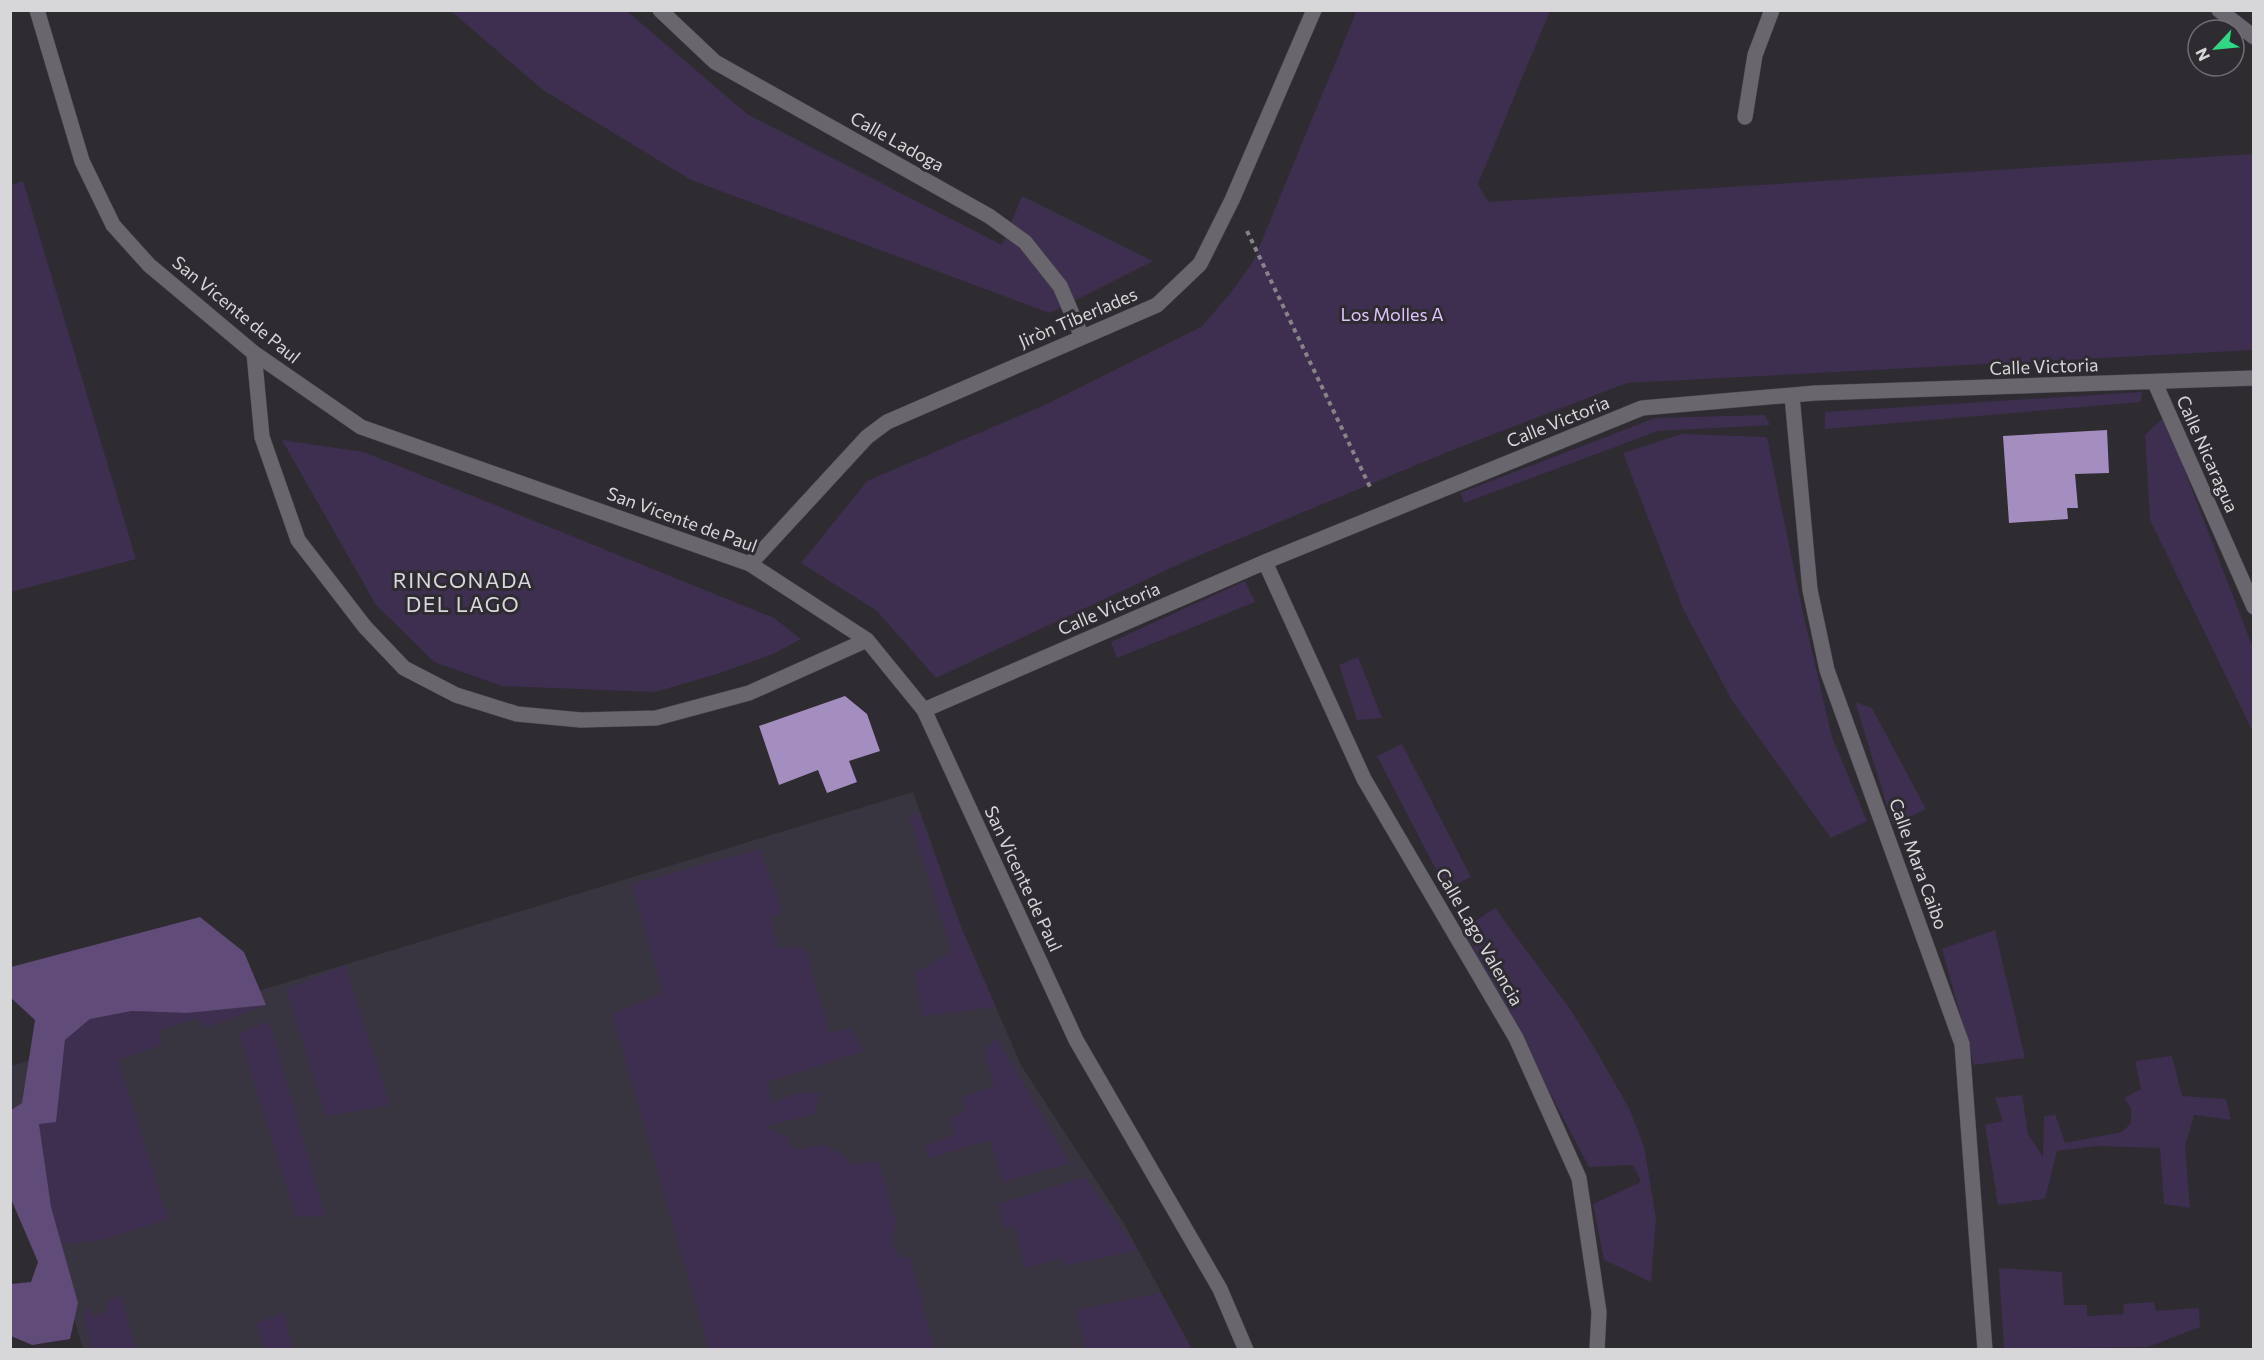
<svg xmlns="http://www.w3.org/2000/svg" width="2264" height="1360" viewBox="0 0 2264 1360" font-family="Commissioner,sans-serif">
<rect width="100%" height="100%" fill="#2e2b31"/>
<path fill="#393540" d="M913 792 961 927 1021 1065 1123 1222 1192 1349H83L11 1103V1066Z"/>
<path fill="#3e2f50" d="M1357 10 1550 11 1478 184 1488 202 2253 154V350L1627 383 1450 451 1186 561 936 678 877 611 801 563 867 481 1049 403 1201 327 1229 295 1253 262Z
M451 11H627L747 114 1002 245 1022 196 1153 261 1050 313 691 180 543 90Z
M23 181 136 559 11 592 10 185Z
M2142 392 2141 402 1825 429V412Z
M1765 415 1770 425 1658 431 1464 503 1460 493 1655 418Z
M2164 417 2253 648V732L2150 520 2145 435Z
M1682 434 1767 437 1803 613 1832 737 1867 821 1831 838 1733 702 1684 611 1623 453Z
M282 440 364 452 774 618 801 639 773 654 717 674 655 692 502 686 434 662 376 605Z
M1245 581 1255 602 1117 658 1111 642Z
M1358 657 1382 718 1357 720 1339 665Z
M1855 702 1872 708 1926 809 1893 825Z
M1402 744 1471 877 1446 889 1377 756Z
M919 811 961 927 996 1007 923 1016 915 973 952 952 909 817Z
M760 849 782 912 771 917 776 947 805 948 829 1033 850 1028 864 1051 768 1082 771 1103 798 1093H820L814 1114 764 1127 786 1136 793 1150 825 1145 843 1155 852 1165 878 1161 896 1221 892 1242 900 1258 910 1257 934 1349H709L612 1014 663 993 632 884Z
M1495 908 1570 1009 1591 1042 1629 1108 1644 1146 1656 1218 1651 1282 1604 1260 1593 1204 1641 1182 1633 1165 1589 1167 1463 929Z
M1995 930 2025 1058 1974 1065 1942 949Z
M345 965 390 1105 326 1116 286 989Z
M266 1005 205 1028 199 1018 159 1030 162 1045 118 1060 168 1219 101 1240 62 1244 51 1207 39 1123 56 1121 65 1040 90 1019 132 1011 187 1013Z
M269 1021 325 1216 296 1217 239 1034Z
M997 1038 1070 1163 1003 1182 990 1140 930 1158 924 1146 955 1135 950 1118 965 1111 962 1097 994 1086 984 1052Z
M2172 1056 2182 1096 2226 1099 2231 1120 2194 1115 2185 1146 2190 1208 2164 1204 2160 1148 2097 1146 2057 1151 2045 1199 1998 1205 1985 1125 2003 1121 1995 1098 2022 1095 2028 1134 2043 1157 2044 1117 2055 1114 2065 1143 2122 1132 2131 1123V1108L2124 1098 2141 1089 2135 1061Z
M1085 1177 1138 1250 1065 1266 1061 1258 1025 1269 1015 1226 1004 1228 999 1204Z
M1999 1268 2062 1272 2064 1305H2087V1316L2123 1314 2124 1304 2154 1302 2156 1311 2199 1308 2200 1327 2148 1347 2004 1349Z
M1161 1293 1192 1349H1086L1076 1310Z
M121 1296 136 1349H92L84 1318 87 1304 93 1317 107 1311 109 1299Z
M284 1313 293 1349H264L256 1323Z"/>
<path fill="#604b79" d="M200 917 244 952 266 1005 187 1013 132 1011 90 1019 65 1040 56 1122 39 1124 51 1207 78 1303 70 1339 32 1345 11 1336V1284L31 1282 38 1262 11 1199V1110L22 1103 35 1020 11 998V967Z"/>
<path fill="#a48dbf" d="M2107 430 2109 473 2075 474 2078 508H2067L2068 519 2009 523 2003 436Z
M845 696 867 714 880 751 849 761 857 782 827 793 818 770 779 785 759 726Z"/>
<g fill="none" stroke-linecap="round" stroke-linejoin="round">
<g stroke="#48464b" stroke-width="16">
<path id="street" d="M37 10 82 161 113 225 149 265 254 353 361 427 750 564 867 640 924 710 1076 1040 1220 1289 1246 1350
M660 10 715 62 989 216 1025 242 1060 286 1082 337
M1745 117 1755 55 1772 10
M254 353 262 437 298 540 365 627 404 668 456 695 517 714 581 720 656 718 749 693 867 640
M2155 383 2254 607
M1792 396 1810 590 1827 670 1962 1044 1985 1350
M1265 562 1364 779 1516 1038 1579 1178 1599 1312 1597 1350
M750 564 867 437 887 422 1157 305 1200 264 1232 200 1314 10
M924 710 1265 562 1642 408 1815 393 2254 378"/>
</g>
<g stroke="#48464b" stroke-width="16">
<path id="secondary" d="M2219 10 2254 37"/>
</g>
<path stroke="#868489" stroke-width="4" stroke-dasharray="4.5 4.5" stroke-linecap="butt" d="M1247 231 1371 489"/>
<use href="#street" stroke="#69666d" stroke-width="15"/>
<use href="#secondary" stroke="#69666d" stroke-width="15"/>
</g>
<g text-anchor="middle" stroke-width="6" stroke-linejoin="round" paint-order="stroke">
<g font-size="18" fill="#d7d6d9" stroke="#2e2b31">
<text transform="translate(897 142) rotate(29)" y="6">Calle Ladoga</text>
<text transform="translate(236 310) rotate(39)" y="6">San Vicente de Paul</text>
<text transform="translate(1078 318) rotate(-23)" y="6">Jiròn Tiberlades</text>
<text transform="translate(2044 367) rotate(-2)" y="6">Calle Victoria</text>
<text transform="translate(1558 422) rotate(-22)" y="6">Calle Victoria</text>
<text transform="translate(2207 454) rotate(66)" y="6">Calle Nicaragua</text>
<text transform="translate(682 520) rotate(20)" y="6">San Vicente de Paul</text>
<text transform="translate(1109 609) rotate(-23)" y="6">Calle Victoria</text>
<text transform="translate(1918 864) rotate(70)" y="6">Calle Mara Caibo</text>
<text transform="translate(1023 879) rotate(65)" y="6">San Vicente de Paul</text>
<text transform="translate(1479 937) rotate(60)" y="6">Calle Lago Valencia</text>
</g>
<g font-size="18" fill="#ddc2fe" stroke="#2e2b31">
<text x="1392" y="321">Los Molles A</text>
</g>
<g font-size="21" letter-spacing="1.5" fill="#d9d6dd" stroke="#2e2b31">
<text x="463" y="588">RINCONADA<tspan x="463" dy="24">DEL LAGO</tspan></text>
</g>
</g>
<rect width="2264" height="1360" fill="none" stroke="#d7d6d9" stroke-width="24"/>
<g transform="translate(2216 48) rotate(244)"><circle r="28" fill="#2e2b31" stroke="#726f74" stroke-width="1.5"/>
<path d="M0-4.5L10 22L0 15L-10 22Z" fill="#30d883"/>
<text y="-9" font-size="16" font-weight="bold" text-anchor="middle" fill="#d7d6d9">N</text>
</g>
</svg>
